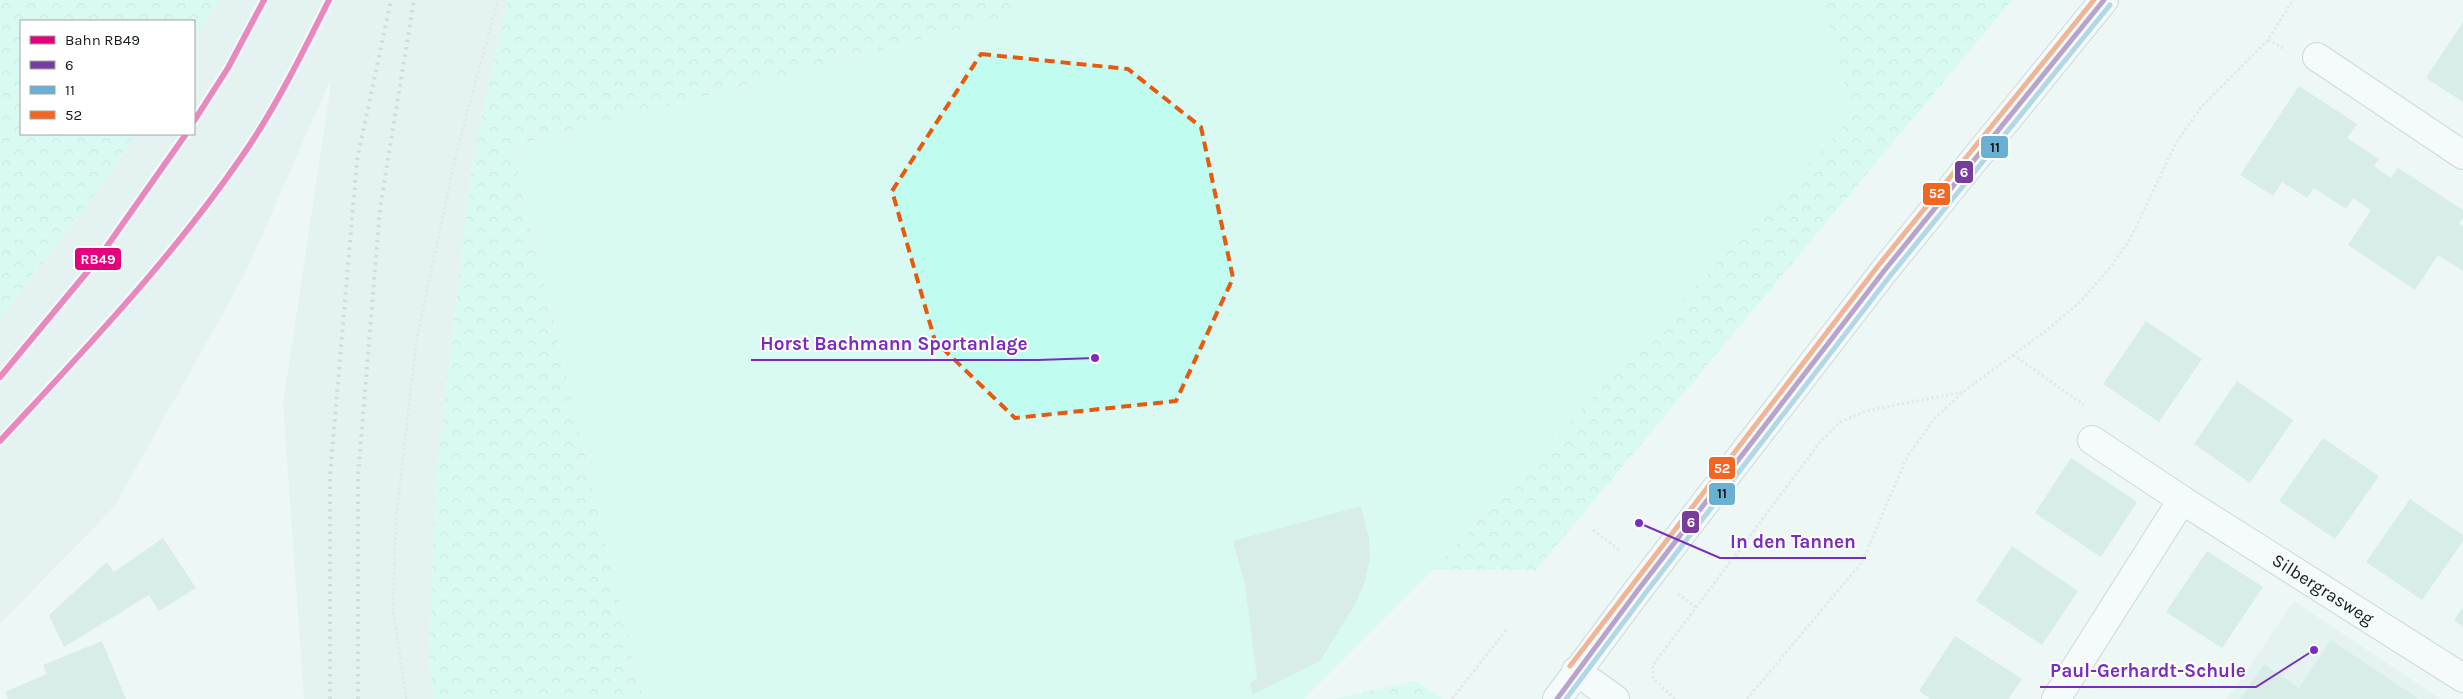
<svg xmlns="http://www.w3.org/2000/svg" width="2463" height="699" viewBox="0 0 2463 699" font-family="Karla,sans-serif">
<defs>
<pattern id="forest-crowns" width="20" height="18" patternUnits="userSpaceOnUse" patternTransform="scale(1.25)"><rect width="20" height="18" fill="#c1fcf0"/><path d="M2 6a3 3 0 1 1 6 0M12 15a3 3 0 1 1 6 0" fill="none" stroke="#a5d7cd"/></pattern>
</defs>
<rect width="100%" height="100%" fill="#edf8f5"/>
<path fill="#daeeea" d="M219 0H507L472 164 436 475 429 662 434 699H304L283 404 332 76 245 274 114 507 0 624V319L111 173 136 134H194V41Z
M2294 601 2441 699H2227Z"/>
<path fill="url(#forest-crowns)" d="M0 0H219L194 41V21H21V134H136L111 173 0 319Z
M507 0H1026L1029 11 512 147 643 699H434L429 662 436 475 472 164Z
M1822 0H2012L1536 570H1433L1852 116Z
M1416 681 1443 699H1333Z"/>
<path fill="#c1fcf0" d="M1026 0H1822L1853 116 1433 570 1304 699H643L512 147 1029 11Z"/>
<path fill="#beded8" d="M2463 22V102L2426 78Z
M2299 86 2357 124 2347 138 2379 159 2374 166 2391 178 2398 168 2463 210V217L2459 224 2463 226V271L2438 255 2415 290 2348 245 2371 210 2353 198 2346 209 2314 188 2307 198 2282 182 2273 196 2240 175Z
M2146 321 2202 359 2159 422 2103 384Z
M2237 381 2293 420 2250 483 2194 444Z
M2323 438 2379 476 2335 539 2279 501Z
M2071 458 2137 502 2101 557 2035 513Z
M2410 499 2463 535V541L2422 600 2366 562Z
M1361 506 1369 538 1370 558 1365 582 1356 603 1320 661 1252 695 1250 683 1257 678 1245 584 1233 541Z
M163 538 196 588 159 611 149 595 64 647 49 615 107 562 114 572Z
M2012 546 2078 591 2042 645 1976 601Z
M2207 551 2263 587 2222 648 2166 612Z
M2463 607V627L2454 620Z
M1955 636 2022 679 2008 699H1931L1919 691Z
M2331 640 2419 699H2240L2264 664 2299 688Z
M102 641 126 699H8L5 692 47 674 43 665Z"/>
<g fill="none" stroke-linecap="round" stroke-linejoin="round">
<g stroke="#aab3b1" stroke-width="30">
<g id="street">
<path d="M2317 57 2463 155"/>
<path id="s1" d="M2092 440 2182 500 2463 678"/>
<path d="M1576 671 1615 699"/>
<path d="M2056 699 2182 500"/>
</g>
</g>
<g stroke="#aab3b1" stroke-width="30">
<path id="secondary" d="M1557 699 1638 590 1884 271 2104 0"/>
</g>
<path stroke="#d4d8d7" stroke-width="3" stroke-dasharray="2.5 2.5" stroke-linecap="butt" d="M2268 40 2283 48
M2013 355 2084 405
M1593 530 1621 551
M1678 594 1696 607
M406 699 393 607 396 520 416 343 455 158 498 0
M1452 699 1507 629
M1675 699 1653 678V665L1821 441 1840 422 1866 411 1962 392
M1747 699 1862 562 1907 457 1934 419 1963 392 2048 329 2080 302 2109 269 2129 241 2177 141 2202 106 2268 40 2293 0"/>
<use href="#street" stroke="#fcfefe" stroke-width="28"/>
<use href="#secondary" stroke="#fcfefe" stroke-width="28"/>
<path stroke="#b5b8b7" stroke-width="4" stroke-dasharray="2.5 5" stroke-linecap="butt" d="M330 699V476L357 160 391 0
M358 699V477L380 208 414 0"/>
<g stroke="#fff" stroke-width="9">
<path id="bus-1" d="M1557 699 1638 590 1884 271 2104 0"/>
</g>
<g stroke="#fff" stroke-width="9">
<path id="bus-2" d="M1566 699 1644 595 1890 276 2110 5"/>
</g>
<g stroke="#fff" stroke-width="9">
<path id="bus-3" d="M1570 666 1878 266 2094 0"/>
</g>
<use href="#bus-1" stroke="#783c9f" stroke-width="5"/>
<use href="#bus-2" stroke="#6ab0d4" stroke-width="5"/>
<use href="#bus-3" stroke="#f26522" stroke-width="5"/>
<g stroke="#fff" stroke-width="10">
<path id="rail-1" d="M194 121 228 68 264 0
M0 377 98 259 186 134
M0 441C88 346 179 251 251 143 281 97 305 48 329 0"/>
</g>
<use href="#rail-1" stroke="#e5007d" stroke-width="6"/>
</g>
<path d="M0 0H2463V699H0ZM981 54 1128 69 1201 127 1233 278 1176 401 1015 418 935 341 892 191Z" fill="#edf8f5" fill-opacity=".55" fill-rule="evenodd"/>
<path fill="none" stroke="#e8590c" stroke-width="4" stroke-dasharray="10 6" stroke-linejoin="round" d="M981 54 1128 69 1201 127 1233 278 1176 401 1015 418 935 341 892 191Z"/>
<g text-anchor="middle" stroke-width="4" stroke-linejoin="round" paint-order="stroke">
<g font-size="18" fill="#151c1b" stroke="#fff">
<text dy="6" stroke="none"><textPath href="#s1" startOffset="275">Silbergrasweg</textPath></text>
</g>
</g>
<path fill="none" stroke="#7b2cbf" stroke-width="2" d="M1095 358L1038 360H751M1639 523L1720 558H1866M2314 650L2256 687H2040"/>
<g fill="#7b2cbf" stroke="#fff" stroke-width="2">
<circle cx="1095" cy="358" r="5"/>
<circle cx="1639" cy="523" r="5"/>
<circle cx="2314" cy="650" r="5"/>
</g>
<g font-size="19" text-anchor="middle" font-weight="bold" fill="#7b2cbf" stroke="#fff" stroke-width="4" stroke-linejoin="round" paint-order="stroke">
<text x="894" y="350">Horst Bachmann Sportanlage</text>
<text x="1793" y="548">In den Tannen</text>
<text x="2148" y="677">Paul-Gerhardt-Schule</text>
</g>
<g stroke="#fff" stroke-width="2">
<rect x="1980" y="135" width="29" height="24" rx="5" fill="#6ab0d4"/>
<rect x="1954" y="160" width="20" height="24" rx="5" fill="#783c9f"/>
<rect x="1922" y="182" width="29" height="24" rx="5" fill="#f26522"/>
<rect x="74" y="247" width="48" height="24" rx="5" fill="#e5007d"/>
<rect x="1708" y="456" width="28" height="24" rx="5" fill="#f26522"/>
<rect x="1708" y="482" width="28" height="24" rx="5" fill="#6ab0d4"/>
<rect x="1681" y="510" width="19" height="24" rx="5" fill="#783c9f"/>
</g>
<g font-size="14" text-anchor="middle" font-weight="bold" fill="#fff">
<text x="1964" y="177">6</text>
<text x="1937" y="198">52</text>
<text x="98" y="264">RB49</text>
<text x="1722" y="473">52</text>
<text x="1691" y="527">6</text>
</g>
<g font-size="14" text-anchor="middle" font-weight="bold" fill="#111">
<text x="1995" y="152">11</text>
<text x="1722" y="498">11</text>
</g>
<rect x="20" y="20" width="175" height="115" fill="#ffffff" stroke="#a1a4a4"/>
<rect x="30" y="36" width="25" height="8" fill="#e5007d" stroke="#a1a4a4"/>
<text x="65" y="45" font-size="15" fill="#151c1b">Bahn RB49</text>
<rect x="30" y="61" width="25" height="8" fill="#783c9f" stroke="#a1a4a4"/>
<text x="65" y="70" font-size="15" fill="#151c1b">6</text>
<rect x="30" y="86" width="25" height="8" fill="#6ab0d4" stroke="#a1a4a4"/>
<text x="65" y="95" font-size="15" fill="#151c1b">11</text>
<rect x="30" y="111" width="25" height="8" fill="#f26522" stroke="#a1a4a4"/>
<text x="65" y="120" font-size="15" fill="#151c1b">52</text>
</svg>
